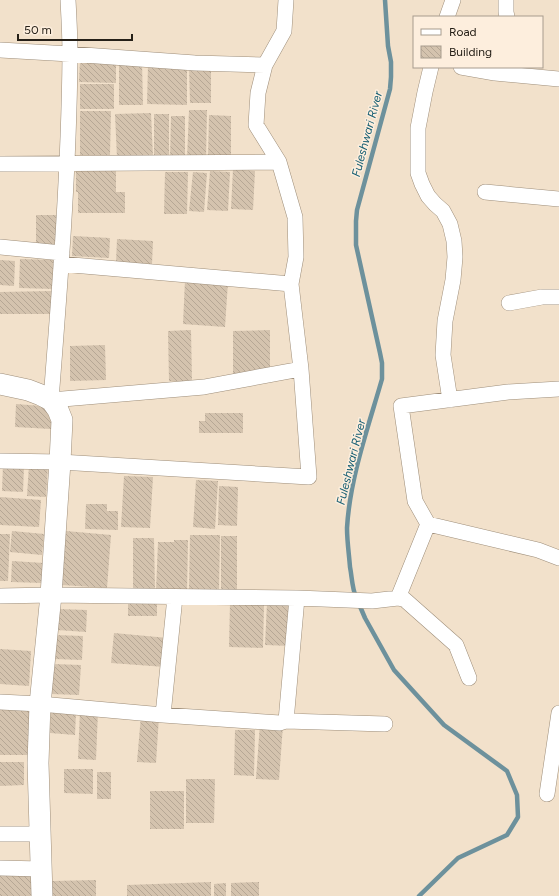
<svg xmlns="http://www.w3.org/2000/svg" width="559" height="896" viewBox="0 0 559 896" font-family="Figtree,sans-serif">
<defs>
<pattern id="building-back-hatch" width="6" height="6" patternUnits="userSpaceOnUse"><rect width="6" height="6" fill="#d4c3ae"/><path d="M-1 5l2 2M0 0l6 6M5-1l2 2" fill="none" stroke="#b6a795"/></pattern>
</defs>
<rect width="100%" height="100%" fill="#f2e1cb"/>
<g fill="none" stroke-linecap="round" stroke-linejoin="round">
<path stroke="#6d919c" stroke-width="4.5" d="M356 597C352 588 352 577 350 567 349 554 347 541 347 528 350 477 368 428 382 379V363L380 353 356 245V221L357 210 390 89 391 77V62L388 46 385 0
M359 604 365 618 394 670 444 725 507 771 517 795 518 817 507 835 458 858 419 896"/>
</g>
<path fill="url(#building-back-hatch)" d="M80 60 116 61V83L79 82Z
M119 62H142L143 105H119Z
M148 65 187 66V105L147 104Z
M189 66H211V103H190Z
M80 84H114V109H80Z
M189 110H207L206 159H187Z
M80 111H111L110 155H80Z
M151 113 153 157 117 158 115 114Z
M154 114H169V160H154Z
M209 115 231 116V158L208 157Z
M171 116H185V159H170Z
M76 168H116V192H125V213H78V192H76Z
M233 169 255 171 253 210 231 209Z
M210 171 230 172 228 211 207 210Z
M165 172H188L187 214H164Z
M193 172 207 173 204 212 189 211Z
M36 215H59V249L36 250Z
M73 236 110 238 109 258 72 256Z
M117 239 153 241 152 264 116 263Z
M20 259 55 260 54 289 19 288Z
M0 260 15 261 14 286 0 285Z
M185 280 228 282 225 327 183 324Z
M52 291V314H0V292Z
M191 330 192 381H169L168 331Z
M270 330V373L233 374V331Z
M105 345 106 380 70 381V346Z
M16 404 42 406 52 417 51 429 15 427Z
M205 413H243V433H199V421H205Z
M3 465 24 466 23 492 2 491Z
M29 465 48 466 46 497 27 496Z
M124 476 153 477 150 528 121 527Z
M196 480 218 481 215 529 193 527Z
M219 486 238 487 237 526 218 525Z
M0 497 41 500 39 527 0 525Z
M86 504H107V511H118V530L85 529Z
M12 531 44 534 42 555 10 552Z
M66 531 111 535 107 588 62 585Z
M0 534H10L8 581H0Z
M190 535H220L219 590 189 589Z
M221 536H237V591H221Z
M133 538H154L155 591H133Z
M174 540H188L187 592 156 591 158 542H174Z
M12 561 44 563 43 583 11 582Z
M128 602H157V616H128Z
M230 603 264 604 263 648 229 647Z
M267 603 292 604 290 646 265 645Z
M58 609 87 610 86 632 57 630Z
M114 633 168 638 165 667 111 663Z
M55 635 83 636 82 660 54 659Z
M0 649 31 651 29 686 0 684Z
M53 664 81 665 79 695 51 694Z
M0 704 30 705 28 755H0Z
M80 710 98 711 96 760 78 759Z
M51 711 76 712 75 735 50 733Z
M141 715 159 716 156 763 137 762Z
M260 723 283 725 279 780 256 779Z
M235 730H255L254 776 234 775Z
M0 762H24V785L0 786Z
M64 769H93V794L64 793Z
M97 772H111V799H97Z
M186 779H215L214 823H186Z
M150 791H184V829H150Z
M0 876H31V896H0Z
M96 880V896H52V881Z
M211 882V896H127V885Z
M259 882V896H231V883Z
M226 883V896H214V884Z"/>
<g fill="none" stroke-linecap="round" stroke-linejoin="round">
<g stroke="#9e8e7a" stroke-width="16">
<path id="street" d="M68 0C69 18 70 36 70 55 69 170 60 285 51 400L204 387 301 369
M506 0V12L507 17
M447 17 453 0
M0 50 70 54 195 63 265 65
M431 67 425 92 418 128V173L422 184 428 196 435 204 443 211 450 224 454 241 455 257 453 280 445 321 443 355 450 400
M461 67 495 73 559 79
M0 164 279 162
M485 192 559 199
M0 247 62 253
M61 264 291 284
M509 303 542 297H559
M559 389 508 392 401 406 415 501 428 524 538 550 559 558
M0 461 60 462 309 477 301 369 291 284 296 257 295 217 279 162 256 125 258 93 265 65 284 31 286 0
M0 596 51 595 297 598
M398 598 428 524
M0 702 40 704 163 715 280 723 286 721 385 724
M163 715 175 597
M286 721 297 598 372 601 398 598 404 599 456 645 469 678
M547 794 559 713
M0 834H40
M0 868 41 869"/>
</g>
<g stroke="#9e8e7a" stroke-width="22">
<path id="secondary" d="M0 384 28 390 41 395 51 400 58 410 62 420 60 462 51 595 40 704 38 763 42 896"/>
</g>
<use href="#street" stroke="#fff" stroke-width="15"/>
<use href="#secondary" stroke="#fff" stroke-width="21"/>
</g>
<g text-anchor="middle" stroke-width="3" stroke-linejoin="round" paint-order="stroke">
<g font-size="12" font-style="italic" fill="#196074" stroke="#fdeedd">
<text transform="translate(367 134) rotate(-75)" y="4">Fuleshwari River</text>
<text transform="translate(351 462) rotate(-76)" y="4">Fuleshwari River</text>
</g>
</g>
<rect x="413" y="16" width="130" height="52" fill="#fdeedd" stroke="#a79c8e"/>
<rect x="421" y="29" width="20" height="6" fill="#ffffff" stroke="#a79c8e"/>
<text x="449" y="36" font-size="12" fill="#262018">Road</text>
<rect x="421" y="46" width="20" height="12" fill="url(#building-back-hatch)" stroke="#a79c8e"/>
<text x="449" y="56" font-size="12" fill="#262018">Building</text>
<path d="M18 34v6h114v-6" fill="none" stroke="#262018" stroke-width="2"/>
<text x="24" y="34" font-size="12" fill="#262018" stroke="#fdeedd" stroke-width="3" paint-order="stroke">50 m</text>
</svg>
